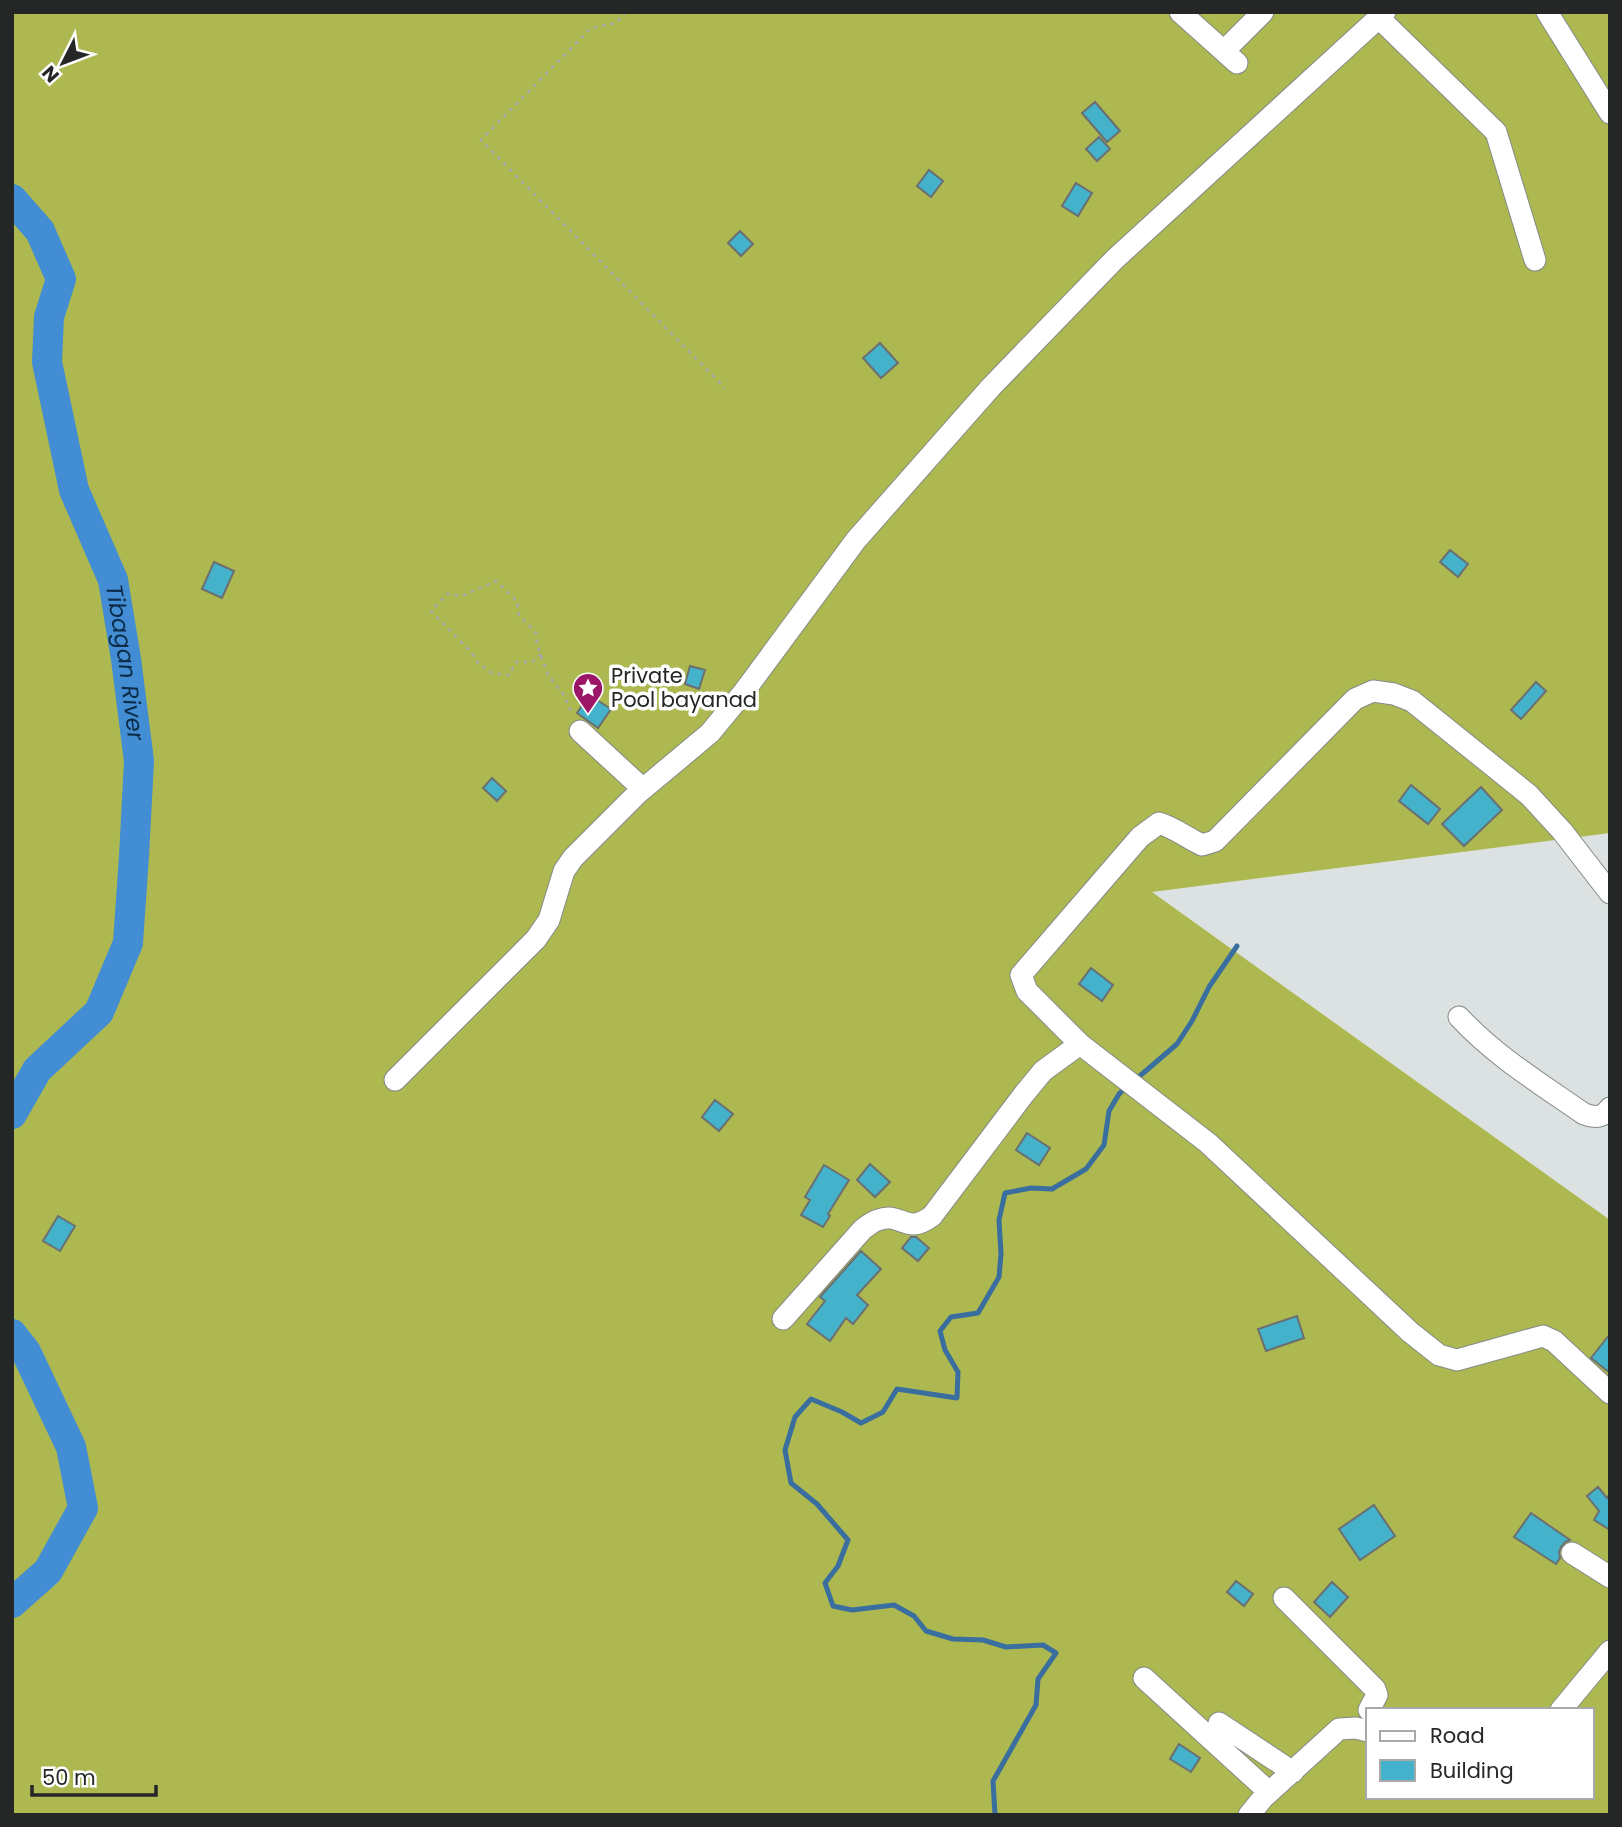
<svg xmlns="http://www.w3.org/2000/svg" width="1622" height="1827" viewBox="0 0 1622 1827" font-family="Poppins,sans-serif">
<rect width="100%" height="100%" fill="#dce2e1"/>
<path fill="#adb850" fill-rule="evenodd" d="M12 12H1610V833L1152 892 1610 1220V1815H12ZM1368 1710H1592V1797H1368Z"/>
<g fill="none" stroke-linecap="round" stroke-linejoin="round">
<path stroke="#396e9f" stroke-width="5" d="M1134 1081 1177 1044 1192 1021 1209 987 1237 946
M995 1815 993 1781 1036 1705 1038 1679 1056 1653 1043 1645 1006 1647 983 1640 953 1639 926 1631 914 1616 894 1605 852 1610 833 1606 825 1583 838 1566 848 1540 817 1504 791 1483 785 1450 795 1417 811 1399 842 1412 861 1423 883 1412 897 1389 957 1398 958 1372 945 1350 940 1331 951 1317 978 1313 999 1277 1001 1254 999 1220 1005 1193 1031 1188 1052 1189 1086 1169 1104 1145 1109 1111 1119 1094 1126 1087"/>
<g stroke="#428dd3" stroke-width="30">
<path id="s1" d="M12 199 40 231 61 279 49 317 47 362 74 490 113 580 126 659 139 761 134 856 128 943 99 1012 37 1070 12 1114"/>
<path d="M12 1334 26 1352 71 1447 83 1508 48 1571 12 1603"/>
</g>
</g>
<path fill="#44b2cb" stroke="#6a6f71" stroke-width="2" d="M1095 102 1120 131 1107 142 1082 113Z
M1099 137 1110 149 1097 161 1086 149Z
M929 170 943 181 931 197 917 186Z
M1076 183 1092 193 1078 216 1062 206Z
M740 231 753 244 741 256 728 243Z
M880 343 898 363 881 378 863 358Z
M1450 550 1468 564 1458 577 1440 562Z
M214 562 234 571 222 598 202 589Z
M690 666 705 670 699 689 685 684Z
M1536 682 1546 691 1521 719 1511 710Z
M589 695 611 709 598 728 577 713Z
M492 778 506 791 497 801 483 788Z
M1411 785 1440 809 1428 824 1399 801Z
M1481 787 1502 810 1464 846 1442 824Z
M1091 968 1113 985 1102 1001 1079 984Z
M715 1100 733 1114 719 1131 702 1117Z
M1027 1133 1050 1148 1039 1165 1016 1150Z
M870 1164 890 1182 875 1197 857 1180Z
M824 1165 849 1180 828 1214 830 1216 823 1227 801 1215 810 1200 805 1197Z
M58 1216 75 1226 60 1251 43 1241Z
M911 1237H916L929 1248 918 1261 902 1248Z
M861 1251 881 1269 857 1295 868 1305 853 1324 846 1318 830 1341 807 1324 825 1301 820 1297Z
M1297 1316 1304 1338 1266 1351 1258 1329Z
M1610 1334V1373L1591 1358Z
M1598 1487 1607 1498 1610 1493V1530L1594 1520 1599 1511 1587 1496Z
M1374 1505 1395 1536 1360 1560 1339 1529Z
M1531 1513 1570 1540 1565 1542 1561 1547 1559 1552 1560 1558 1556 1564 1514 1537Z
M1236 1581 1253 1594 1244 1606 1227 1592Z
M1332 1582 1348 1597 1330 1617 1314 1602Z
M1179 1744 1200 1758 1191 1772 1170 1759Z"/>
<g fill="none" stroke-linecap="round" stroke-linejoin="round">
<g stroke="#848a89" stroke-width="23">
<path id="minor" d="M1180 12 1237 63
M1547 12 1610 113
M1379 18 1496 132 1535 260
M1224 51 1263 12
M580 731 643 789
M1610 893 1562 831 1529 795 1412 701 1394 694 1373 691 1355 699 1215 841 1202 845C1187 838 1175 828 1159 823L1140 837 1021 975 1027 991 1080 1044 1208 1143 1410 1332 1439 1355 1457 1360 1543 1336 1554 1341 1610 1393
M1459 1017C1495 1056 1541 1084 1584 1114 1596 1118 1602 1118 1610 1108
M395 1080 536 939 549 920 564 871 573 858 637 794 710 733 743 693 856 540 991 387 1115 259 1385 12
M783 1319 863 1229C868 1226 873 1221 878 1220 902 1211 905 1236 932 1216L1024 1094 1043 1071 1080 1044
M1572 1553 1610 1577
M1284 1598 1375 1689 1377 1695 1369 1710
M1144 1678 1269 1792
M1561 1710 1610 1651
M1219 1723 1293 1772
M1249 1815 1263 1798 1339 1729 1356 1728 1368 1731"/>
</g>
<path stroke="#a2a7a6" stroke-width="2.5" stroke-dasharray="3.5 5" stroke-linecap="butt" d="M626 12 616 23 591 28 481 140 725 388
M541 654 532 662H516L509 675 492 673 478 663 471 652 431 611 447 594 462 596 496 581 517 601 519 615 536 633 537 644 548 675 563 694 573 715"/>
<use href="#minor" stroke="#fff" stroke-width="21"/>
</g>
<defs>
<g id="sight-pin" transform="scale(1.575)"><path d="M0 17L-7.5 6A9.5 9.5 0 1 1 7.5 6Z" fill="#9c1667" stroke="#fff"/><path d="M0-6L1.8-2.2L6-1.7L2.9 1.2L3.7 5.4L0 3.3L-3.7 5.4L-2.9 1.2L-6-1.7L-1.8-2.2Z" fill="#fff"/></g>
</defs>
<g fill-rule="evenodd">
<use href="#sight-pin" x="588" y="688"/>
</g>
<g text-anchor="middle" stroke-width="7" stroke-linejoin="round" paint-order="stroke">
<g font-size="21" fill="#252727" stroke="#fff" text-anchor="start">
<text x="611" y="683">Private<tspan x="611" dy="24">Pool bayanad</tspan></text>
</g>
<g font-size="23" font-style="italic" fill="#0b2b47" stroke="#fff">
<text dy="8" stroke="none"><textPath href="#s1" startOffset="492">Tibagan River</textPath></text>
</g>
</g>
<rect width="1622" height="1827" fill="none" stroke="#252727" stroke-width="28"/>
<rect x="1366" y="1708" width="228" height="91" fill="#ffffff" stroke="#a8a9a9" stroke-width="2"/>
<rect x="1380" y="1731" width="35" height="10" fill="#ffffff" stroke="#a8a9a9" stroke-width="2"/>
<text x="1430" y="1743" font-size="21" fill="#252727">Road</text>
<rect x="1380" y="1760" width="35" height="21" fill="#44b2cb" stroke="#a8a9a9" stroke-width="2"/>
<text x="1430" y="1778" font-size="21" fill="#252727">Building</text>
<g transform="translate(63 63) rotate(228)" stroke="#ffffff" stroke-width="5" paint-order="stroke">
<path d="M0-5L12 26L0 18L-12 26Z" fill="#252727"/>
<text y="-10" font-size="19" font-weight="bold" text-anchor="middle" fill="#252727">N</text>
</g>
<path d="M32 1785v10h124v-10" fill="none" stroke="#252727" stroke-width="3.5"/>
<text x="42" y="1785" font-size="21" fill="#252727" stroke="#ffffff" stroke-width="5" paint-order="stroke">50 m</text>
</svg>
